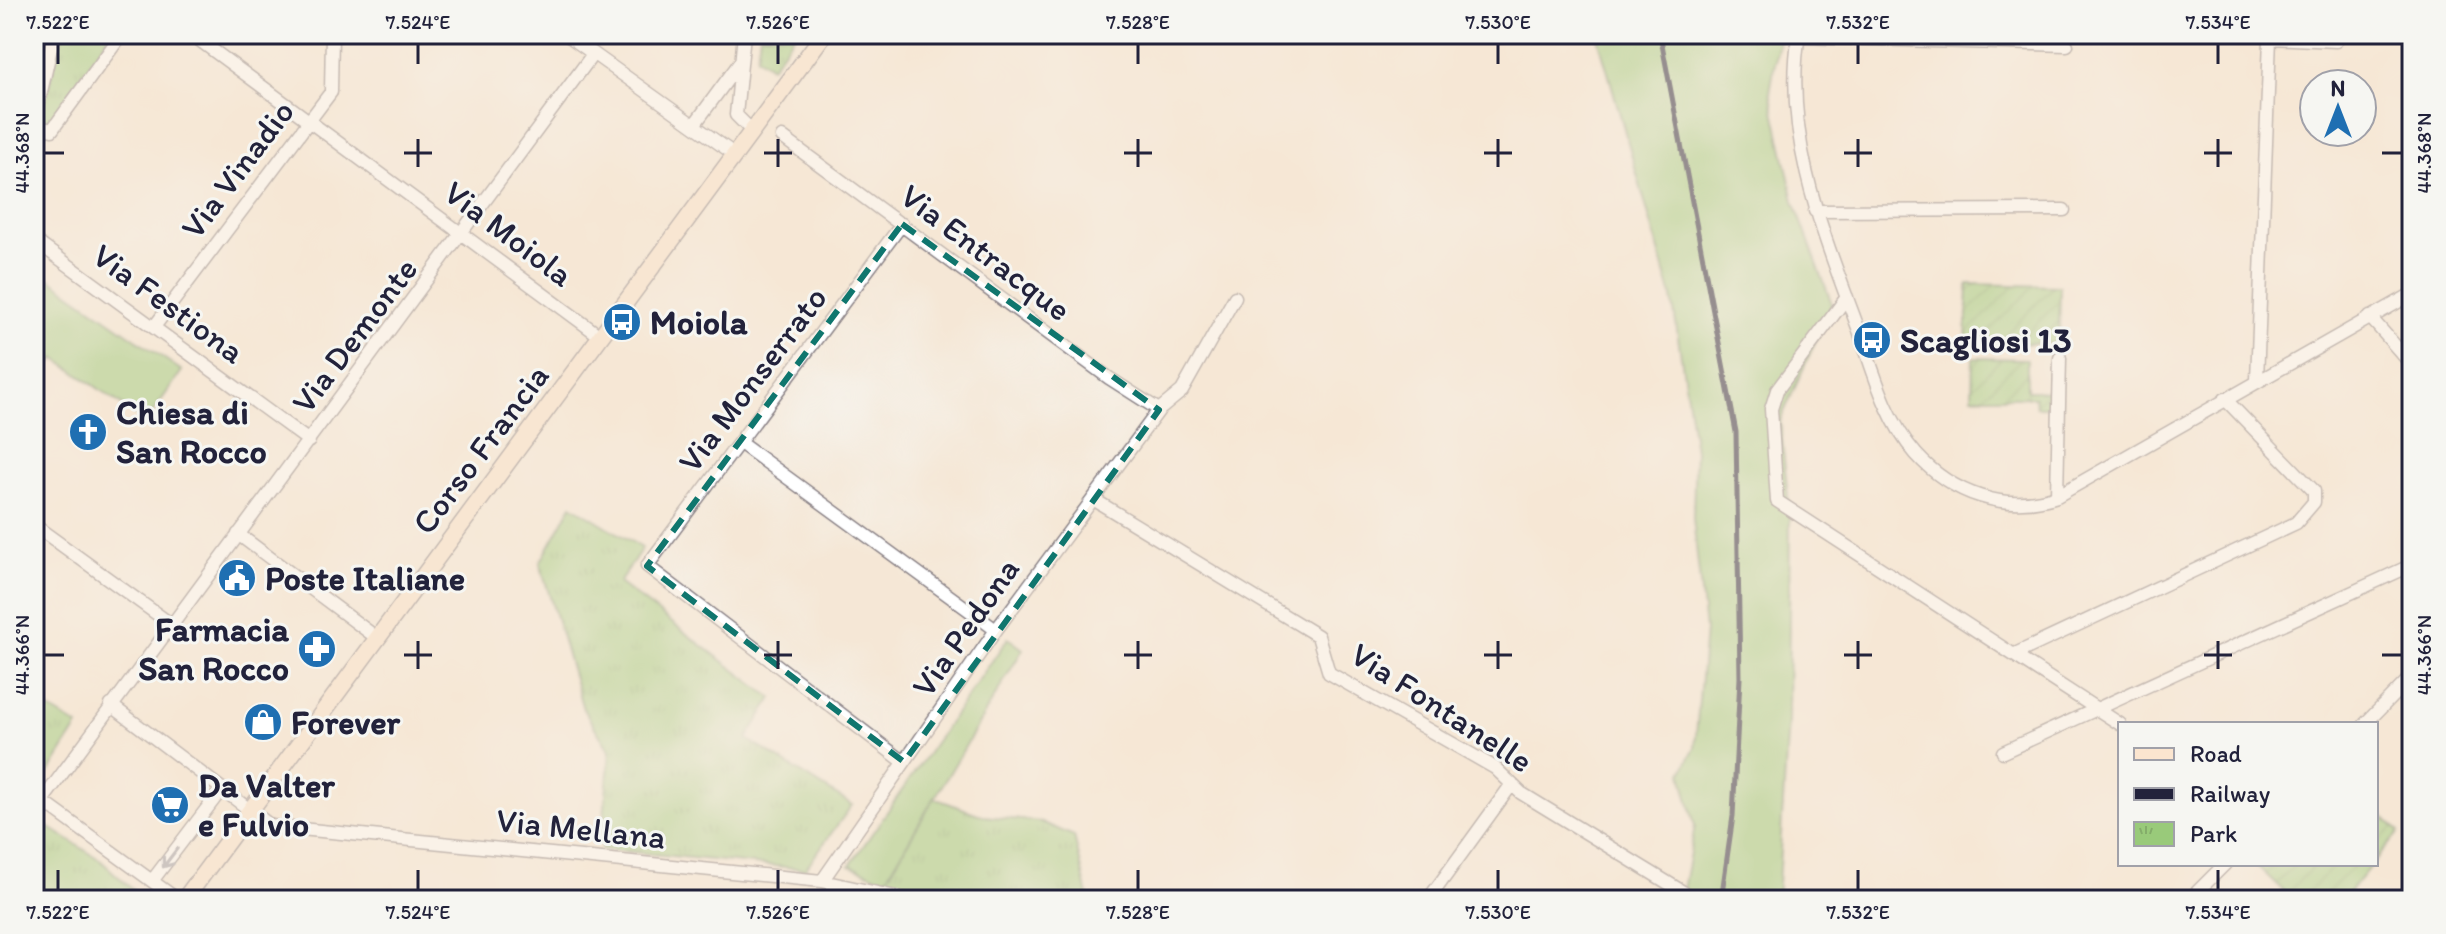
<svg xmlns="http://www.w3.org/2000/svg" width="2446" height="934" viewBox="0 0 2446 934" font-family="Itim,sans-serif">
<defs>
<pattern id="park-tufts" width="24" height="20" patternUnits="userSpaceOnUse" patternTransform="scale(2)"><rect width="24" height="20" fill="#99ca7a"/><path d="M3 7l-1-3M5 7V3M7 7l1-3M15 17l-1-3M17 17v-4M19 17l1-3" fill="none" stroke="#84ad6a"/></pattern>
<pattern id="garden-furrows" width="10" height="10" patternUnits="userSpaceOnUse" patternTransform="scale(2)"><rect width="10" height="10" fill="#99ca7a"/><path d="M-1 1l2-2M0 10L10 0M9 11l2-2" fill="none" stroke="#84ad6a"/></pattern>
</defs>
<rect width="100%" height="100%" fill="#f6f6f2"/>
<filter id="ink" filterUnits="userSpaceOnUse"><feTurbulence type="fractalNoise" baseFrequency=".0125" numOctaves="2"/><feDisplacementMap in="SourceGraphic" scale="16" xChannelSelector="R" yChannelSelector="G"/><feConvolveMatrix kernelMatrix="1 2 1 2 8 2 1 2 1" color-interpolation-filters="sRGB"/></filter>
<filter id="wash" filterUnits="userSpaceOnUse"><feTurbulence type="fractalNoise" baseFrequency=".006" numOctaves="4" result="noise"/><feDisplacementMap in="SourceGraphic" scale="32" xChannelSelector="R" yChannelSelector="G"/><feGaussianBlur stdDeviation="1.8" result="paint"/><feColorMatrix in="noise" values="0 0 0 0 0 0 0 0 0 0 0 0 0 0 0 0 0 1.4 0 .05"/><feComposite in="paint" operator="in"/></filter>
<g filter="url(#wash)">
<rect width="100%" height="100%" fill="#f5e7d6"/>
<path fill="#99ca7a" stroke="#5e765a" stroke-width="2" d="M1597 34H1780L1770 92 1794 201 1832 304 1780 421 1790 517 1788 721 1777 900H1681L1695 826 1682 773 1695 747 1705 630 1693 518 1695 450 1672 297Z
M34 268 182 371 146 422 55 358 34 388Z
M1008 638 1023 649 886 880 850 865Z"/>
<path fill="url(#park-tufts)" stroke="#5e765a" stroke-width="2" d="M63 34H110L52 119 47 120 41 113Z
M760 34H795L771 67 757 57Z
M572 505 642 548 619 583 772 698 747 739 852 805 805 869 601 849 610 751 583 709 540 563Z
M34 707 49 709 78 726 42 784 34 782Z
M934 798 984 816 1041 822 1074 836 1089 900H946L886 880Z
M34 818 99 859 144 900H34Z"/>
<path fill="url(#garden-furrows)" stroke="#5e765a" stroke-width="2" d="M1968 284 2060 286 2059 338 2053 344 1966 342Z
M1973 358 2027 359V391H2052V407H2036L2035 397H1972Z
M2376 808 2399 832 2376 860Z
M2255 864H2372L2343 900H2293Z"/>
</g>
<g filter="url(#ink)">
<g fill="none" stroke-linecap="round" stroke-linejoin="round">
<g stroke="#8c8488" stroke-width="15">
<path id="street" d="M191 34 600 336
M566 34 734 154
M744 34 736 115 752 131
M1799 34C1782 138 1825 238 1860 333 1874 374 1887 421 1916 454 1952 494 2005 513 2057 496L2412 294
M1798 37 2067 45
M34 123 54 34
M694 125 741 61
M34 126 52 130 122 34
M782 137 1109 378 1159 410
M1815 211 2064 210
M902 224 647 566 904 762
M34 240 309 441
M1847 297 1777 390 1771 409 1777 501 2120 724
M2370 317 2412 365
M154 327 331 92 332 34
M2257 380 2270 38 2336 41
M740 443 996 630
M2057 496 2060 358
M1093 499 1318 636 1329 673 1495 768 1521 793 1696 900
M34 525 172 625
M238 534 377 638
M2015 654 2296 523 2314 502V491L2225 399
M111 705 271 826 822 881 910 900
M2365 724 2412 676
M2003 752 2412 565
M34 799 42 801 178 900
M42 801 593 54
M152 881 221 790
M822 881 996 630 1159 410 1182 391 1235 297
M1428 900 1512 784
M2189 900 2225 864"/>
</g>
<g stroke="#8c8488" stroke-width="19">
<path id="secondary" d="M184 900 824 34"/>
</g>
<use href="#street" stroke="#fff" stroke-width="12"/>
<use href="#secondary" stroke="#fbe5cf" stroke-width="16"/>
<path stroke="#22223b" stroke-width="5" d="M1660 34 1736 432 1740 678 1733 816 1721 900"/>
</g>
<defs><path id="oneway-shaft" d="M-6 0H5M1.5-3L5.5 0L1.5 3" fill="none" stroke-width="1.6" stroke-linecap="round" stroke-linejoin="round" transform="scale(2)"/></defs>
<use stroke="#9c9ca7" href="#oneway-shaft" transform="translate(170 858) rotate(127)"/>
</g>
<path d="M0 0H2446V934H0ZM902 224 1159 410 904 762 647 566Z" fill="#f5e7d6" fill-opacity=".55" fill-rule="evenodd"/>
<path fill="none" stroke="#0f766e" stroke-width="6" stroke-dasharray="16 10" stroke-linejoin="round" d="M902 224 1159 410 904 762 647 566Z"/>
<path fill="none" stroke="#22223b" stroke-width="3" d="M58 44V64M418 44V64M778 44V64M1138 44V64M1498 44V64M1858 44V64M2218 44V64M418 139V167M778 139V167M1138 139V167M1498 139V167M1858 139V167M2218 139V167M44 153H64M404 153H432M764 153H792M1124 153H1152M1484 153H1512M1844 153H1872M2204 153H2232M2382 153H2402M418 641V669M778 641V669M1138 641V669M1498 641V669M1858 641V669M2218 641V669M44 655H64M404 655H432M764 655H792M1124 655H1152M1484 655H1512M1844 655H1872M2204 655H2232M2382 655H2402M58 870V890M418 870V890M778 870V890M1138 870V890M1498 870V890M1858 870V890M2218 870V890"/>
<defs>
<g id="bus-disc" transform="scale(2)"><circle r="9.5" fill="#1f6fb2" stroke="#f6f6f2"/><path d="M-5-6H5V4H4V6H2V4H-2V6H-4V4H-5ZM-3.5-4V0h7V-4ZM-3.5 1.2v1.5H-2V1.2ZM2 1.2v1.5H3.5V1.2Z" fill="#fff"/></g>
<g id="church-disc" transform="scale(2)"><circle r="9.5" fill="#1f6fb2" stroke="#f6f6f2"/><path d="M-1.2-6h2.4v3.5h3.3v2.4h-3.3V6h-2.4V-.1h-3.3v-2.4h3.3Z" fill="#fff"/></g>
<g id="civic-disc" transform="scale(2)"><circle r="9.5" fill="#1f6fb2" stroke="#f6f6f2"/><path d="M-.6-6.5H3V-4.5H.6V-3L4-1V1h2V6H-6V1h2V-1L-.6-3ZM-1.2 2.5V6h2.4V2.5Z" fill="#fff"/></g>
<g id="pharmacy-disc" transform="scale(2)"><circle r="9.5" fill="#1f6fb2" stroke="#f6f6f2"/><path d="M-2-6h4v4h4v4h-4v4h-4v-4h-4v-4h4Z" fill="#fff"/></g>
<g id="shop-disc" transform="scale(2)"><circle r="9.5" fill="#1f6fb2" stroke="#f6f6f2"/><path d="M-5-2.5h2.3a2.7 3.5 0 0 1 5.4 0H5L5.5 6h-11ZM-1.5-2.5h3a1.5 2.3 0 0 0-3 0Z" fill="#fff"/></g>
<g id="supermarket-disc" transform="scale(2)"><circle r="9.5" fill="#1f6fb2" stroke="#f6f6f2"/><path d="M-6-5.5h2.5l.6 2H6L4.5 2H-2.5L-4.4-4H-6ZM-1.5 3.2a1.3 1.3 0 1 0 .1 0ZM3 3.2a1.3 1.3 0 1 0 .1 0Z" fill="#fff"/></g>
</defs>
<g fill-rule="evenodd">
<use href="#bus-disc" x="622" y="322"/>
<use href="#bus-disc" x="1872" y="340"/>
<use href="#church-disc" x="88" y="432"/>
<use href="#civic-disc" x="237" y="578"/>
<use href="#pharmacy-disc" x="317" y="649"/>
<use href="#shop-disc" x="263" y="722"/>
<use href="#supermarket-disc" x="170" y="805"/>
</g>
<g text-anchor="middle" stroke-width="6" stroke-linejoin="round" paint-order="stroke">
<g font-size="34" fill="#22223b" stroke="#f6f6f2">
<text transform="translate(237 169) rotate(-53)" y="12">Via Vinadio</text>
<text transform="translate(509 233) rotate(37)" y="12">Via Moiola</text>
<text transform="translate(986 252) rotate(37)" y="12">Via Entracque</text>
<text transform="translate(169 303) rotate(36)" y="12">Via Festiona</text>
<text transform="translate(354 335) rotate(-53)" y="12">Via Demonte</text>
<text transform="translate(752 379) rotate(-53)" y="12">Via Monserrato</text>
<text transform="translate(480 449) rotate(-53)" y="12">Corso Francia</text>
<text transform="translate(965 627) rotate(-55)" y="12">Via Pedona</text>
<text transform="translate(1442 707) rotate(33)" y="12">Via Fontanelle</text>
<text transform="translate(581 828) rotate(6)" y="12">Via Mellana</text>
</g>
<g font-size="34" font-weight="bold" fill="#22223b" stroke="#f6f6f2" text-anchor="start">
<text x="650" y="334">Moiola</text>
<text x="1900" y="352">Scagliosi 13</text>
<text x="116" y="424">Chiesa di<tspan x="116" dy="39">San Rocco</tspan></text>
<text x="265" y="590">Poste Italiane</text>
<text x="289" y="641" text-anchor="end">Farmacia<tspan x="289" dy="39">San Rocco</tspan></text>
<text x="291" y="734">Forever</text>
<text x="198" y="797">Da Valter<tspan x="198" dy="39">e Fulvio</tspan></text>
</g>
</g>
<rect width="2446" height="934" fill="none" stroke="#f6f6f2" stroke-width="88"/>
<rect x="2118" y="722" width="260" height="144" fill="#f6f6f2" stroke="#a1a1a9" stroke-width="2"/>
<rect x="2134" y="748" width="40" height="12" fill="#fbe5cf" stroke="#a1a1a9" stroke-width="2"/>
<text x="2190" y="762" font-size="24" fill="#22223b">Road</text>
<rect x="2134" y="788" width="40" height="12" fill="#22223b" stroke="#a1a1a9" stroke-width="2"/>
<text x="2190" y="802" font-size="24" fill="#22223b">Railway</text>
<rect x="2134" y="822" width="40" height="24" fill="url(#park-tufts)" stroke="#a1a1a9" stroke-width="2"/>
<text x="2190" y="842" font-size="24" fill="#22223b">Park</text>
<g transform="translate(2338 108)"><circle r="38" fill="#f6f6f2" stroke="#a1a1a9" stroke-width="2"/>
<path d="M0-6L14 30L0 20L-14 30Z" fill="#1f6fb2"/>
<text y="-12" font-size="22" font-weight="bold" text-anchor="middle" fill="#22223b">N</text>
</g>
<rect x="44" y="44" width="2358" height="846" fill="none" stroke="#22223b" stroke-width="3"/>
<g font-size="20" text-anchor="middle" fill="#22223b">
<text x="58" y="29">7.522°E</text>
<text x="418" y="29">7.524°E</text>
<text x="778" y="29">7.526°E</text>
<text x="1138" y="29">7.528°E</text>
<text x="1498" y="29">7.530°E</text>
<text x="1858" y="29">7.532°E</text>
<text x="2218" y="29">7.534°E</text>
<text transform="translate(22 153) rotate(-90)" y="7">44.368°N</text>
<text transform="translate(2424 153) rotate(-90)" y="7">44.368°N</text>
<text transform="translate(22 655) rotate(-90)" y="7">44.366°N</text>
<text transform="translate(2424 655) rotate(-90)" y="7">44.366°N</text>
<text x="58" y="919">7.522°E</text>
<text x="418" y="919">7.524°E</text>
<text x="778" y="919">7.526°E</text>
<text x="1138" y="919">7.528°E</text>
<text x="1498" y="919">7.530°E</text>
<text x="1858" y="919">7.532°E</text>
<text x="2218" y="919">7.534°E</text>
</g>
</svg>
